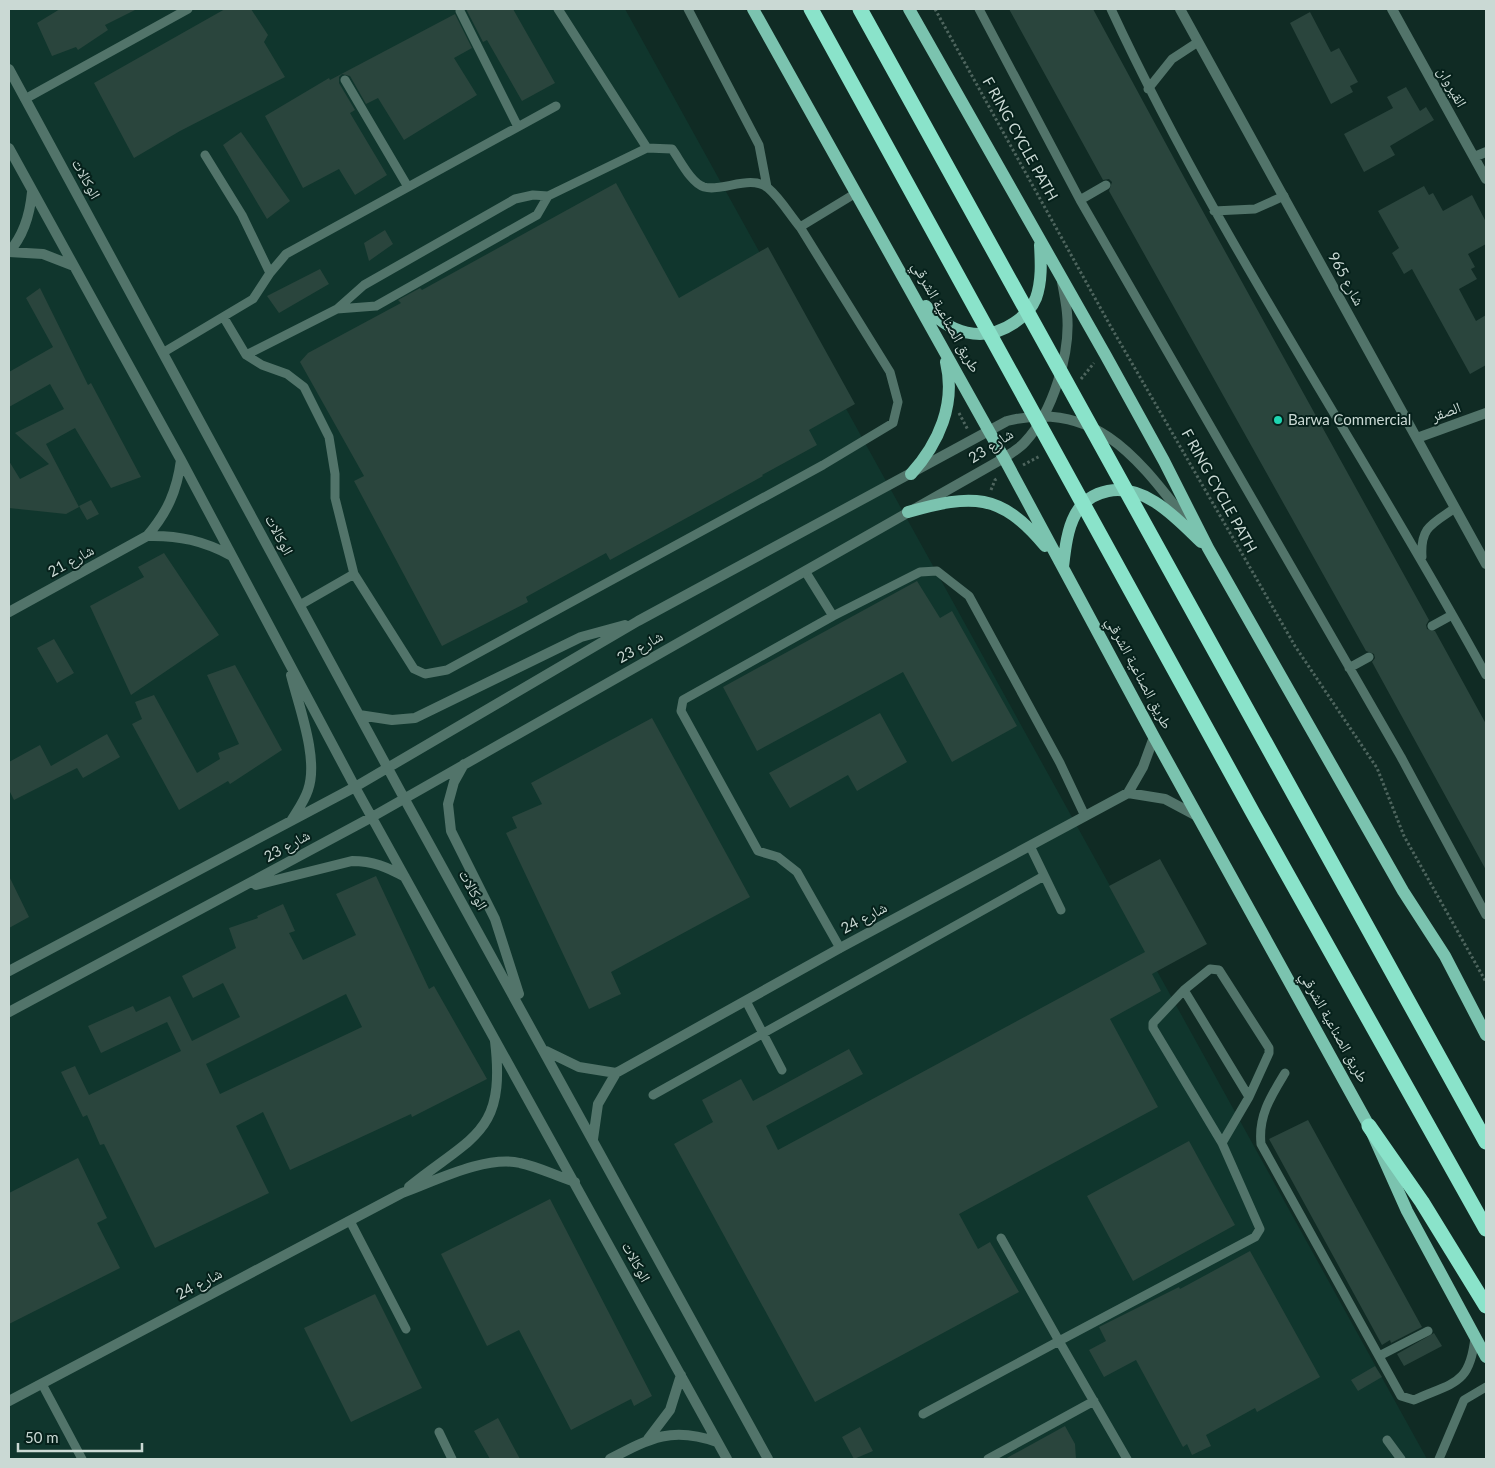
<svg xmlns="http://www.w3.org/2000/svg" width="1495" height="1468" viewBox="0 0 1495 1468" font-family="Lato,'Noto Naskh Arabic',sans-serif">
<rect width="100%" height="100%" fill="#102b24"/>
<path fill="#10362d" d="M9 9H625L1427 1459H9Z"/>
<path fill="#2a453d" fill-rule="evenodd" d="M60 9H137L105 25 108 30 78 50 76 47 52 56 37 23Z
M225 9H251L268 35 264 42 285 77 180 131 134 158 94 83Z
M466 9H513L555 83 522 101 487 40 483 42Z
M1009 9H1093L1185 179 1429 620 1426 625 1427 629 1435 631 1486 724V870L1372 662 1375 658 1374 654 1366 651 1109 191 1112 182 1109 179 1103 180Z
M1310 12 1331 52 1339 48 1358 82 1350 86 1353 92 1331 104 1290 23Z
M455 14 472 48 454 58 477 95 404 140 378 98 366 104 350 76 342 74 339 77V83L355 110 350 113 387 175 355 195 339 169 303 188 265 116 329 78 330 80Z
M1406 87 1420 111 1426 107 1434 120 1390 146 1395 155 1364 172 1344 134 1393 108 1387 97Z
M241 132 290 201 267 219 223 145Z
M616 183 679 298 768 247 855 404 809 430 817 445 762 475 763 476 610 560 606 553 526 597 528 602 442 646 354 481 364 476 300 362 308 353 401 303 398 300 420 288 422 290Z
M1424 186 1429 195 1433 193 1443 211 1472 195 1486 222V244L1468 254 1475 267 1471 269 1477 279 1459 289 1476 321 1486 315V365L1470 374 1412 269 1404 274 1392 253 1399 248 1378 211Z
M385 230 393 244 369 261 364 243Z
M320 269 329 284 279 313 267 296Z
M40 288 88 385 91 383 141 477 111 488 75 428 46 444 79 507 66 514 9 508V461L20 479 49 464 15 433 64 409 50 384 9 407V372L53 347 26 298Z
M91 500 99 514 87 520 79 506Z
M164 553 219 635 131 695 90 606 144 577 138 567Z
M917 581 940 618 952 611 1017 726 952 762 903 672 757 751 723 687Z
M54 639 74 673 57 683 37 648Z
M235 665 282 750 230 784 228 781 179 810 132 724 142 719 135 702 154 695 197 773 220 759 218 753 239 744 207 675Z
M880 713 907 762 857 791 848 775 790 808 769 773Z
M652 718 750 897 611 972 621 994 589 1009 506 833 517 828 512 817 542 804 531 783Z
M107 734 120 757 83 778 77 768 14 800 9 790V762L40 745 51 766Z
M1160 859 1207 944 1152 974 1161 991 1110 1019 1158 1107 959 1214 978 1249 990 1242 1019 1292 815 1402 674 1144 713 1122 702 1100 741 1079 753 1101 849 1049 863 1074 766 1126 778 1150 1145 952 1109 886Z
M9 876 29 917 9 928Z
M376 876 429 989 434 986 487 1079 412 1117 411 1114 290 1170 263 1112 236 1126 269 1193 155 1248 104 1144 100 1145 87 1115 83 1117 61 1072 75 1066 89 1095 181 1051 167 1022 101 1053 88 1026 133 1006 136 1012 170 996 192 1041 240 1017 223 983 193 998 182 976 236 948 229 928 258 918 257 916 283 904 295 931 289 933 303 960 356 935 336 894ZM346 994 362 1027 220 1094 206 1064Z
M1308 1120 1422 1327 1391 1343 1390 1340 1382 1345 1269 1139Z
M1189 1141 1235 1225 1133 1281 1087 1196Z
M78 1158 107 1218 97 1223 120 1268 9 1324V1193Z
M550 1199 652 1396 634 1406 631 1399 571 1430 519 1330 487 1346 441 1254Z
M1250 1251 1320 1377 1257 1412 1255 1408 1206 1435 1211 1446 1192 1455 1187 1444 1183 1447 1136 1360 1104 1377 1089 1350 1106 1341 1099 1327 1179 1287 1180 1289Z
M375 1294 422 1388 351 1422 304 1328Z
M1434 1333 1442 1346 1404 1366 1397 1354Z
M1375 1366 1382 1377 1358 1391 1351 1380Z
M498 1418 520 1459H490L474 1431Z
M1065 1426 1075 1444 1076 1459H1005Z
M860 1427 873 1451 854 1459 842 1437Z"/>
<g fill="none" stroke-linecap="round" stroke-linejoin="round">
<path stroke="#4e655e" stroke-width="3" stroke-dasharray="2.5 2.5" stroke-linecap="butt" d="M935 9 1111 327 1248 564 1295 646 1377 768 1404 836 1486 982
M1081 379 1094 363
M959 413 968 430
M1023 465 1040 456
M991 490 995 480 998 478"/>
<path stroke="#52746a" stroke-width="9" d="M558 9 647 148
M688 9 759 145 767 187
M979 9 1080 200 1401 757 1486 915
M1111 9C1218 240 1364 451 1486 675
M460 11 518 127
M345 80 408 187
M1148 89 1172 59 1198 42
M25 99 188 9
M205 155 242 215 270 273
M1080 200 1106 185
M1214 211 1255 209 1284 196
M337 309 364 285 515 199 533 195 548 196
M224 318 246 355 262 365 287 374 304 387 329 437 335 474V498L354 574 414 669 425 674 447 670 823 465 893 423 898 402 890 372 800 227 856 193
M164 352 253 299 270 273 286 254 556 106
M246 355 337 309 376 306 537 215 548 196 647 148 672 149C680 160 691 183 704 187 722 192 751 174 768 188 780 198 790 215 800 227
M1422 557C1420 527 1432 524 1455 508
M805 571 833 616
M300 605 354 574
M1432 626 1452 615
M1349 668 1369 657
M1030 846 1061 910
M840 948 797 872 778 857 758 851 681 711 683 700 833 616 920 572 937 571 969 596 1060 763 1085 816
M1184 990 1153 1023V1028L1222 1143
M746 1001 782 1070
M1285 1073C1271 1096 1258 1116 1261 1144L1401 1396 1414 1400C1454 1382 1470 1385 1475 1337
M653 1095 1044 876
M350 1221 406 1329
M1379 1356 1428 1331
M42 1384 82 1459
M923 1414 1059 1341 1001 1238
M439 1432 452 1459
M1387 1440 1401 1459
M988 1459 1094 1401
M1127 1459 1059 1341 1255 1237 1260 1229 1222 1143 1249 1097 1269 1053V1048L1219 970 1210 969 1184 990 1249 1097
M1439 1459 1464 1400 1486 1387"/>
<path stroke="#52746a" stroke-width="10" d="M1180 9 1486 564
M1392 9 1486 179
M9 69 404 798 768 1459
M9 148 181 460 355 787 727 1459
M1474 157 1486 152
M9 252 43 254 74 266
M9 252C24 235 30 214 32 192
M1417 438 1486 413
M147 536C179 535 204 541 232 556
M9 612 147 536C167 513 177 491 181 460
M359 715 392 720 415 718 581 637 625 625
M464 764 454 782 448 804 451 831 495 919 519 994
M1128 793 1165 799 1197 816
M291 821C297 811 304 802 308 790 319 759 299 707 291 675
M256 885 352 861C373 861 387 867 405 877
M9 971 355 787 638 621 1007 421C1098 398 1141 463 1190 525
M9 1012 372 817 1004 458C1011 453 1020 448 1025 442 1053 412 1071 353 1067 313 1066 302 1064 292 1062 282
M546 1051 579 1067 616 1073
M593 1139 598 1104 616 1073 840 948 1128 793 1143 767 1154 737
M409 1187C473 1135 506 1134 495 1041
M9 1401 402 1193C435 1181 486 1155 520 1163 539 1167 556 1176 575 1182
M648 1439 670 1410 681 1375
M610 1459C650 1438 672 1426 717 1442"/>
<path stroke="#7bc3af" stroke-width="12" d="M753 9 1004 458 1154 737 1369 1126 1407 1211 1486 1357
M909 9 1106 356 1164 461 1208 548 1403 891 1445 956 1486 1035
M926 306C948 333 983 344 1014 323 1023 317 1032 308 1036 298 1042 281 1041 262 1040 245
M911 474C939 443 956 404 946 362
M908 512C972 494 1000 492 1045 546
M1063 567C1065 550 1067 530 1075 515 1082 502 1093 494 1108 491 1146 484 1176 518 1201 542"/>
<path stroke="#8ae3ca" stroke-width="15" d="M811 9 1253 813 1486 1229
M860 9 1486 1142
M1369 1126 1422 1202 1486 1306"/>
</g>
<circle fill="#1ed5b1" stroke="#06211b" stroke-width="2" cx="1278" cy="420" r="5"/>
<g text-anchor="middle" stroke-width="4" stroke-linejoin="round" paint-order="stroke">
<g font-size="15" fill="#cad9d4" stroke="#06211b">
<text transform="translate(1452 87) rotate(61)" y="5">القيروان</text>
<text transform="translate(1020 139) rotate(61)" y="5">F RING CYCLE PATH</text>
<text transform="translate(86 179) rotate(61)" y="5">الوكالات</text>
<text transform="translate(1346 279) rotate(61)" y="5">شارع 965</text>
<text transform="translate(946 317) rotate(61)" y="5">طريق الصناعية الشرقي</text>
<text transform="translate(1446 412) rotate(-20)" y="5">الصقر</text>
<text transform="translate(991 446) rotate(-33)" y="5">شارع 23</text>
<text transform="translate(1219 491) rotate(61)" y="5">F RING CYCLE PATH</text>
<text transform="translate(279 535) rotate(62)" y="5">الوكالات</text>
<text transform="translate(71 561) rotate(-29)" y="5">شارع 21</text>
<text transform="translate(640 647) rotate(-29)" y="5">شارع 23</text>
<text transform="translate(1139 673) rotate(62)" y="5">طريق الصناعية الشرقي</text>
<text transform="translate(287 846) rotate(-29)" y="5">شارع 23</text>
<text transform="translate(473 890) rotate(61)" y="5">الوكالات</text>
<text transform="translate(864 918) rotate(-28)" y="5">شارع 24</text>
<text transform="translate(1334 1027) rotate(61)" y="5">طريق الصناعية الشرقي</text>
<text transform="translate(636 1262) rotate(61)" y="5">الوكالات</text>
<text transform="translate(199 1284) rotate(-28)" y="5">شارع 24</text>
</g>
<g font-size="15" fill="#cad9d4" stroke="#06211b" text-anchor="start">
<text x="1288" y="425">Barwa Commercial</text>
</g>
</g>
<rect width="1495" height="1468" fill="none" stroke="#cad9d4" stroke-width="20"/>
<path d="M18 1443v8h124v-8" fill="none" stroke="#cad9d4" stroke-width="2.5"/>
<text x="25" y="1443" font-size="15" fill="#cad9d4" stroke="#06211b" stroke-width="4" paint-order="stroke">50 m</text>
</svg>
